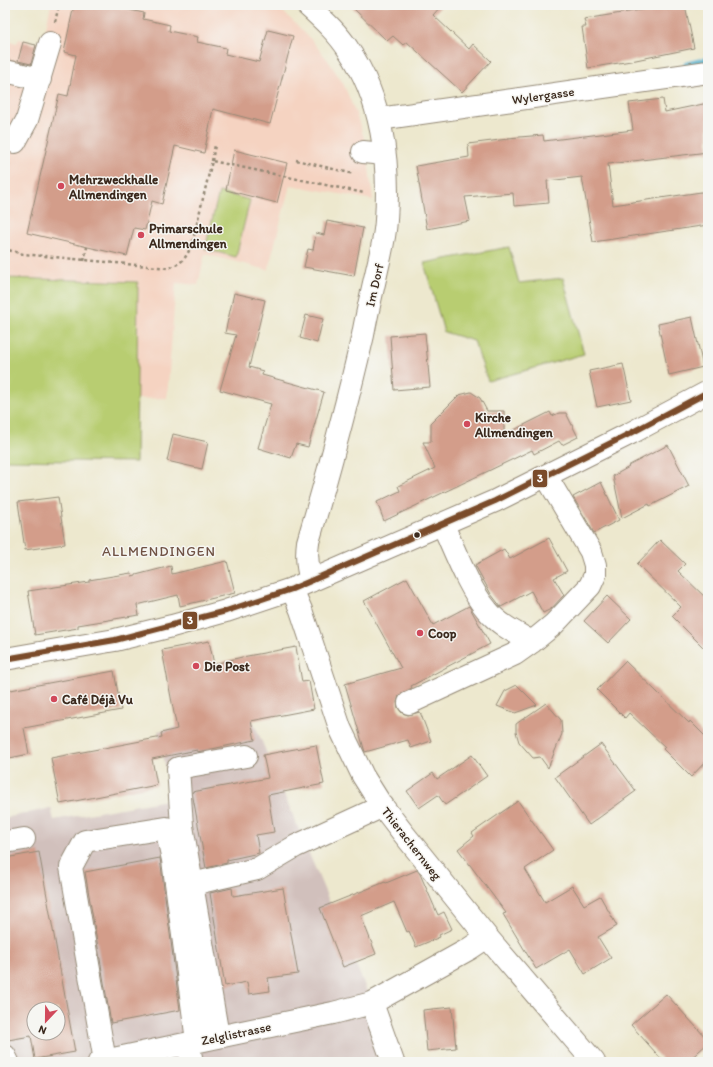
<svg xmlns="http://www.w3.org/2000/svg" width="713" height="1067" viewBox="0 0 713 1067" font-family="Itim,sans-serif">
<rect width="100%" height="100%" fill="#f6f6f2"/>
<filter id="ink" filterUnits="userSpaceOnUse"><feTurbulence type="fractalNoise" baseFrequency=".025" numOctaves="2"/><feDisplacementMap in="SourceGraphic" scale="8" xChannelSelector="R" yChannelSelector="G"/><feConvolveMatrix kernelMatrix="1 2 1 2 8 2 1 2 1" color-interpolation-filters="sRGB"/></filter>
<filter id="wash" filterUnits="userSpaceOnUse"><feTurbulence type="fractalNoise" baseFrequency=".012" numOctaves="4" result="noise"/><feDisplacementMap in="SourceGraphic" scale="16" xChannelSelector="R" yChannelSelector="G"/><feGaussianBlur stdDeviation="0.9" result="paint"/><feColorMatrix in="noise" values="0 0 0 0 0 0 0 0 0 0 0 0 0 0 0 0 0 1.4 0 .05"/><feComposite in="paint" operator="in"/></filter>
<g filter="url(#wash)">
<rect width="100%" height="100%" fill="#ede8ce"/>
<path fill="#f5d3c1" d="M51 5H276L307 35 327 59 343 83 356 114 366 144 373 200 290 185 268 270 205 254 198 285 176 283 167 398 137 399 136 462 5 460V41L17 43 19 39 42 45Z"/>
<path fill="#d1c0bc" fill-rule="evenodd" d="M249 711 372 1003 403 1062H5V818L51 808 54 820 172 799 158 731ZM34 1009H58V1033H34Z"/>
<path fill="#b8cd71" stroke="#7a7c48" d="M219 192 250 200 236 257 205 249Z
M509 247 519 283 563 278 584 354 488 381 474 341 444 332 424 263Z
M5 278 138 282 136 462 5 460Z"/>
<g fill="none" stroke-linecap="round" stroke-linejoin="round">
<path stroke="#4eafcd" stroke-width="7" d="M687 65 708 60"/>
</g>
<g id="blocks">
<path fill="#d39d8a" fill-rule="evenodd" d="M74 5H116L115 7 144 13 143 19 170 25 169 31 198 37 197 42 226 48 225 54 259 62 268 30 293 36 270 124 213 109 204 153 175 146 162 204 152 201 145 230 134 228 127 256 27 233 59 94 68 96 76 55 64 52Z
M350 5H442L433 15 469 49 473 44 491 61 462 92 407 42 403 45 393 36 387 41Z
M652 5H685L694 48 631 61 588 68 582 27H586L584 19 653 8Z
M23 42 36 45 31 64 18 61Z
M663 99 665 112 708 103V152L608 164 613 205 708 191V225L593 242 582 177 547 181 549 203 514 206 513 193 465 197 470 221 427 229 416 166 469 157 468 144 508 139V138L543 135 544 141 633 130 629 103Z
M234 150 287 163 277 203 226 190Z
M327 221 363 228 354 276 304 267 308 249 313 250 316 233 324 235Z
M234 293 265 300 249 367 263 371 262 375 324 392 308 447 296 444 291 458 258 448 271 404 220 390 236 335 225 333Z
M306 315 323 319 317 343 300 338Z
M692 317 703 367 669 375 658 324Z
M425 333 430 387 394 390 390 336Z
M623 364 631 400 597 407 589 371Z
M471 392 480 398 487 411H504V435L550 412 552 416 559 413H566L578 437 562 445 559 441 534 454 532 450 384 521 377 502 400 491 398 486 435 468 423 442H431V423L459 395Z
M173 434 208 442 202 469 167 461Z
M668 445 689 486 650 506 649 504 622 518 613 476 629 467 628 466Z
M601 482 619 520 594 533 573 497Z
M58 497 65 544 25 550 18 502Z
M549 538 567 571 554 578 564 595 551 609 543 613 531 591 501 607 491 594 475 565 504 549 510 559Z
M660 540 685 564 678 571 708 600V652L672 616 681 607 637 564Z
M227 561 235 593 180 606 178 595 137 605 139 615 78 625V628L35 635 28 591 89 582V580L131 573 132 576 171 566 172 574Z
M407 578 433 625 469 606 490 644 411 686 412 688 404 692 399 696 397 702 398 708 402 713 408 715 420 712 431 741 411 748 408 740 365 752 345 684 401 668 364 601Z
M607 596 631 619 608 643 584 621Z
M209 641 214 664 242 657 296 647 302 682 309 681 314 709 251 721 255 740 197 752V750L152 759 157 785 60 804 51 758 162 737 161 733 177 729 162 650Z
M625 661 689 723 690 721 708 739V759L691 777 663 749 665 747 629 713 625 718 597 690Z
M114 671 121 710 24 728 29 754 5 759V691Z
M517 685 537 705 515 713 497 706 505 691Z
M546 703 561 720 562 734 548 768 540 757 533 758 519 742 516 732V724Z
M601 744 636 791 589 825 555 777Z
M316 745 324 784 268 795 274 832 256 835 259 853 227 860V863L206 868 192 792 268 778 263 755Z
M472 755 487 776 445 805 438 795 419 808 407 791 433 773 437 779Z
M518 801 553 850 525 869 545 902 572 886 584 905 600 896 617 926 598 937 611 958 585 974 570 949 536 969 503 914 506 913 458 849 474 836 472 833Z
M39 852 75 1052 35 1059 31 1036 8 1040 5 1023V858ZM34 1009H58V1033H34Z
M160 858 180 1010 111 1023 85 872Z
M417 870 420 874 438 915 444 912 452 929 439 935 440 937 416 947 409 931 407 932 394 902 361 916 376 954 343 967 320 908 385 882 386 883Z
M232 888 233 896 283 888 298 974 268 978 270 991 249 994 247 982 225 986 210 893Z
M666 994 708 1040V1043L687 1062H664L631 1025Z
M452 1007 456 1048 427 1051 423 1010Z"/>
</g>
</g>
<g filter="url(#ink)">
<use href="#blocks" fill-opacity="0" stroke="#948976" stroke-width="1"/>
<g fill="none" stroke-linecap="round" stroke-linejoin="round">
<g stroke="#948976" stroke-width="24">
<path id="minor" d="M307 5C322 19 337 32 348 49 382 98 390 162 386 220 385 237 381 253 377 270 372 292 367 313 363 335 347 404 328 474 308 542 306 556 307 567 311 581
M5 71 40 79
M379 119 708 72
M15 142 27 120 50 43
M363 152 384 154
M443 525C455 551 469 589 487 610 499 625 516 633 532 642
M292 589 301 610 340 728 363 776 380 803 403 833 487 937 594 1062
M5 659 115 640 172 626 226 611 292 589 495 501 631 433 708 392
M409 703 515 654 532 642 554 624 590 586 595 575V565L591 552 546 476
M5 842 24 839
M192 884 257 869 296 846 383 806
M372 1003 393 1062
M218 1036 182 826 178 768 246 756
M188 1043 192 1062
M5 1056 8 1062
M105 1061 71 867 85 841 166 828 173 860 197 1041
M99 1062 333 1013 372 1003 469 949 487 937"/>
</g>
<path stroke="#948976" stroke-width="2.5" stroke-dasharray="3 3" stroke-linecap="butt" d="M55 22 59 5
M296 160 354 174
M212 161 215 145
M5 202 9 164
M5 246 8 250 23 254 168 268C183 263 186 258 192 244L212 161 364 193
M84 261 87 247"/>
<use href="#minor" stroke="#fff" stroke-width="22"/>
<g stroke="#f6f6f2" stroke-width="9">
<path id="bus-1" d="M5 659 115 640 226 611 292 589 495 501 631 433 708 392"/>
</g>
<use href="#bus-1" stroke="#7a4b2a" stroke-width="6"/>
</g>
</g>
<g fill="#d1495b" stroke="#f6f6f2" stroke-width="1.5">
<circle cx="61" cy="186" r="4"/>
<circle cx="141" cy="235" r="4"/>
<circle cx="467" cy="424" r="4"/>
<circle cx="420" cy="633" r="4"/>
<circle cx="196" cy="666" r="4"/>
<circle cx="54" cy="699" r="4"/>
</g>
<circle fill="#3b2a1e" stroke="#f6f6f2" stroke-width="1.5" cx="417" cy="535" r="3.5"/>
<g text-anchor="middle" stroke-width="3" stroke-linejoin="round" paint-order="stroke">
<g font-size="13" fill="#3b2a1e" stroke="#f6f6f2">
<text transform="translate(543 95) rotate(-8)" y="5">Wylergasse</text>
<text transform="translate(374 285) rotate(-77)" y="5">Im Dorf</text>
<text transform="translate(412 843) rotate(52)" y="5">Thierachernweg</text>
<text transform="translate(236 1033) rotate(-12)" y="5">Zelglistrasse</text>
</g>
<g font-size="13" font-weight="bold" fill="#3b2a1e" stroke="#f6f6f2" text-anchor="start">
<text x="69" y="184">Mehrzweckhalle<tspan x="69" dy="15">Allmendingen</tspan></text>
<text x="149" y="233">Primarschule<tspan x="149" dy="15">Allmendingen</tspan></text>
<text x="475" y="422">Kirche<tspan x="475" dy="15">Allmendingen</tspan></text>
<text x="428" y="638">Coop</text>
<text x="204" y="671">Die Post</text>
<text x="62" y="704">Café Déjà Vu</text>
</g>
<g font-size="14" letter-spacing="1" fill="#705244" stroke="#f6f6f2">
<text x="159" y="556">ALLMENDINGEN</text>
</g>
</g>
<g stroke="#f6f6f2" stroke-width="1.5">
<rect x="532" y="469" width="16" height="19" rx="4" fill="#7a4b2a"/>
<rect x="182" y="611" width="16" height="19" rx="4" fill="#7a4b2a"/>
</g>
<g font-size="11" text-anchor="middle" font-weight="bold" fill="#fff">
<text x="540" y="482">3</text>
<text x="190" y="624">3</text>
</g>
<rect width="713" height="1067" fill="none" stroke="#f6f6f2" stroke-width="20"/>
<g transform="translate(46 1021) rotate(202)"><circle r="19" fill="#f6f6f2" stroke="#aba49d"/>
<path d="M0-3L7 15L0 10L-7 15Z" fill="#d1495b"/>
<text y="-6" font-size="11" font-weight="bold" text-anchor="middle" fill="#3b2a1e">N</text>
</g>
</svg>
